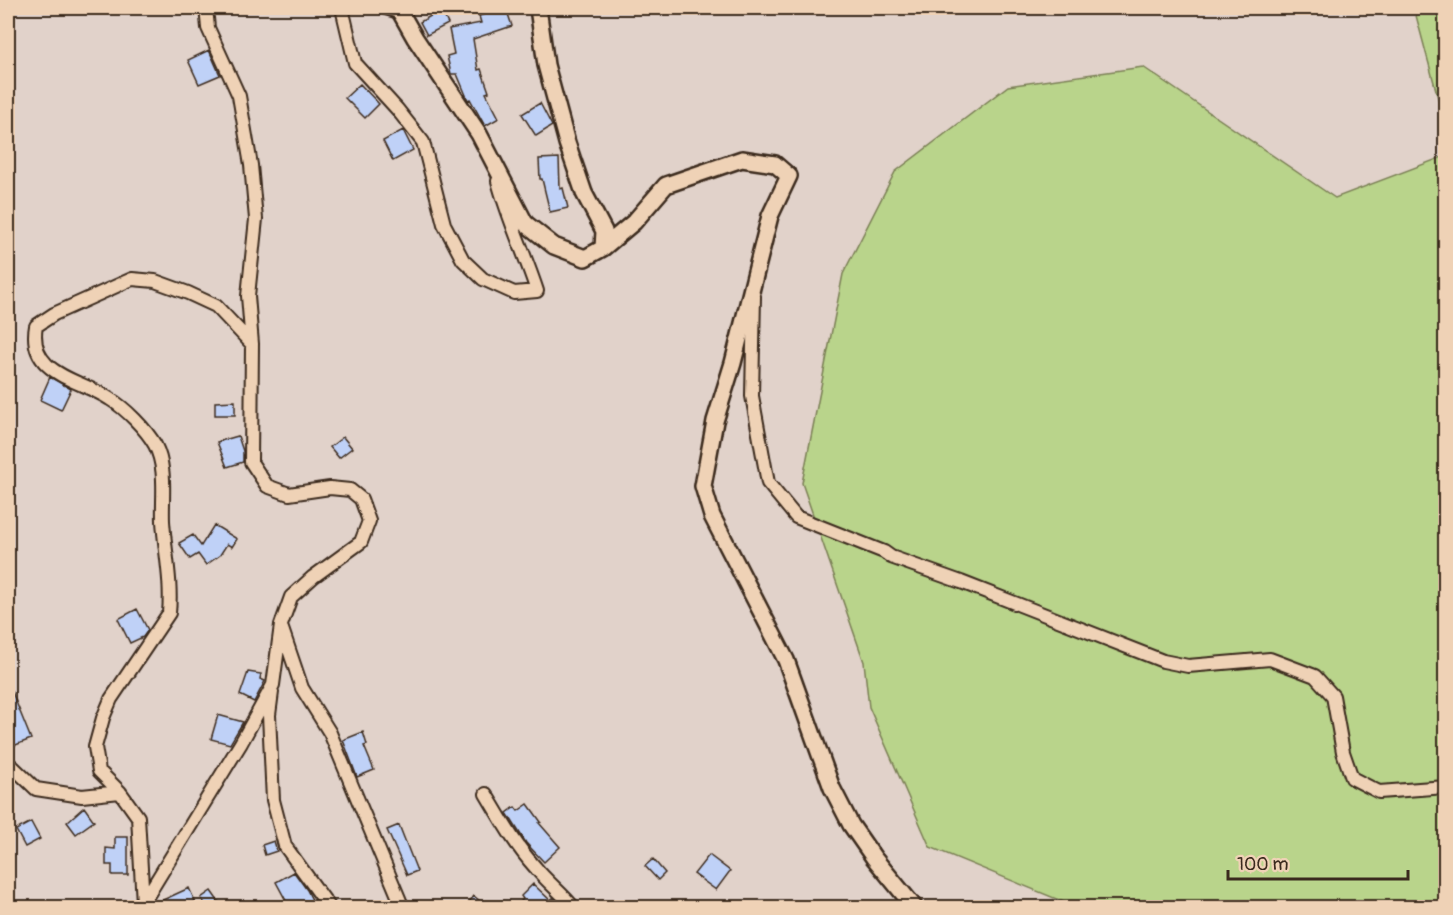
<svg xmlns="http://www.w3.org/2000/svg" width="1453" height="915" viewBox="0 0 1453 915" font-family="Pangolin,sans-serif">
<rect width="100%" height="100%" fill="#e1d2ca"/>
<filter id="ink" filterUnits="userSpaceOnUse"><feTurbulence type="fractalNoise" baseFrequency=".0167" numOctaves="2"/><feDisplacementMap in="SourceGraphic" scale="12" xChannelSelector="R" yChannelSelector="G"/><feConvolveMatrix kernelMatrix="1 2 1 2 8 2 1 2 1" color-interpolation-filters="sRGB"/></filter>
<g filter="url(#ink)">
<path fill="#b9d48b" stroke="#7a7f54" stroke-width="1.5" d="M1414 8H1445V124Z
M1143 67 1335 198 1445 156V907H1076L930 847 869 707 864 662 802 483 843 274 895 172 1008 86Z"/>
<path fill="#bfd1f7" stroke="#3b2a1e" stroke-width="1.5" d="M503 8H506L512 26 473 39 478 70 481 69 489 92 486 93 499 118 485 126 470 99 468 100 457 74H451L447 56 454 54 449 29 481 23 479 16Z
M441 10 448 24 427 35 420 22Z
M209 50 220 75 199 84 188 60Z
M360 84 379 104 365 118 345 98Z
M540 103 552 126 536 136 522 114Z
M403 130 413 150 393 161 383 141Z
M559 158 560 189 563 188 568 208 550 212 542 179H540L539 159Z
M50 377 71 389 61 410 40 400Z
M235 401V415H215V402Z
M238 436 243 451V462L227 467 217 442Z
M343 437 352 448 339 458 330 447Z
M214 525 237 539 232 547 227 544 220 555 206 565 198 554 190 559 179 543 193 535 201 546Z
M137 609 148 630 143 637 130 643 118 619Z
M248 672 261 674 260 679 265 681 254 702 240 695Z
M8 682 31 739 8 748Z
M218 715 243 722 230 744 211 739Z
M363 732 367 745 364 746 374 770 357 777 343 740Z
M528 804 541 822 539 823 560 847 544 862 526 843 507 813 515 807 518 811Z
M84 807 94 821 76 834 67 822Z
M31 822 40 839 25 847 16 830Z
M399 825 417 871 407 875 387 830Z
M115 837H128V875H112V865H106V848L115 849Z
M274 841 277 851 265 855 262 845Z
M709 855 730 871 716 890 694 874Z
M653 859 665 873 658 880 645 866Z
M294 872 307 890 316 908H290L276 882Z
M533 884 550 900 553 898 563 908H515L523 899 521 896Z
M189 888 198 908H166L163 900Z
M211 891 223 908H208L201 898Z
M474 896 488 908H464Z"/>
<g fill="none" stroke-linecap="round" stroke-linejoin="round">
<g stroke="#3b2a1e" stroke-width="16">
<path id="minor" d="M342 8 355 63 397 109 423 142 444 224 463 260 483 279 514 293 537 291C525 254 508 219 498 181
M386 8 402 13 403 9
M754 296 752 396 768 483 796 517 884 552 891 557 961 582 1163 661 1188 666 1270 659 1315 676 1333 696 1343 752 1352 778 1379 792 1446 787
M282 629 302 688 330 733 403 908
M272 692 269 715 273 800 285 846 330 908
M8 766H12L36 789 82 796 120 792
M486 794C501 819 515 845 535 867 547 882 562 893 574 908
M143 903 241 743 273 685 281 625 291 597 313 577 361 542 369 521 361 499 350 490 330 488 289 494 267 486 251 462 252 344 248 296 256 219 251 165 239 96 208 28 206 8
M143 903 138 817 120 792 99 771 95 747 103 718 111 699 169 613C172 582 165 552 163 521 162 496 167 468 155 445 146 429 125 408 110 399 80 379 27 375 36 326L54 314 132 279 155 281 188 293 216 306 252 344"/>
</g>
<g stroke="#3b2a1e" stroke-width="20">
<path id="tertiary" d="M398 8 415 38 479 134 525 223 554 246 585 258 603 248 604 231 584 193 567 143 546 65 538 8
M603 248 634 222 666 185 742 159 775 164 789 176 770 216 733 363 715 421 703 486 712 516 786 660 832 788 851 825 874 858 915 908"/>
</g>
<use href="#minor" stroke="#efd2b6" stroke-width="12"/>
<use href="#tertiary" stroke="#efd2b6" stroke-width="15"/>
</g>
</g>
<rect width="1453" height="915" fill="none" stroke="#efd2b6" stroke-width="30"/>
<rect x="15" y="15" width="1423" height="885" fill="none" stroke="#3b2a1e" stroke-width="2" filter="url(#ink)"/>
<path d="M1228 870v9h180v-9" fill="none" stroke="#3b2a1e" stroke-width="3"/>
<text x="1237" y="870" font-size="18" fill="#3b2a1e" stroke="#efd2b6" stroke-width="4.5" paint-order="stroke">100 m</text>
</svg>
